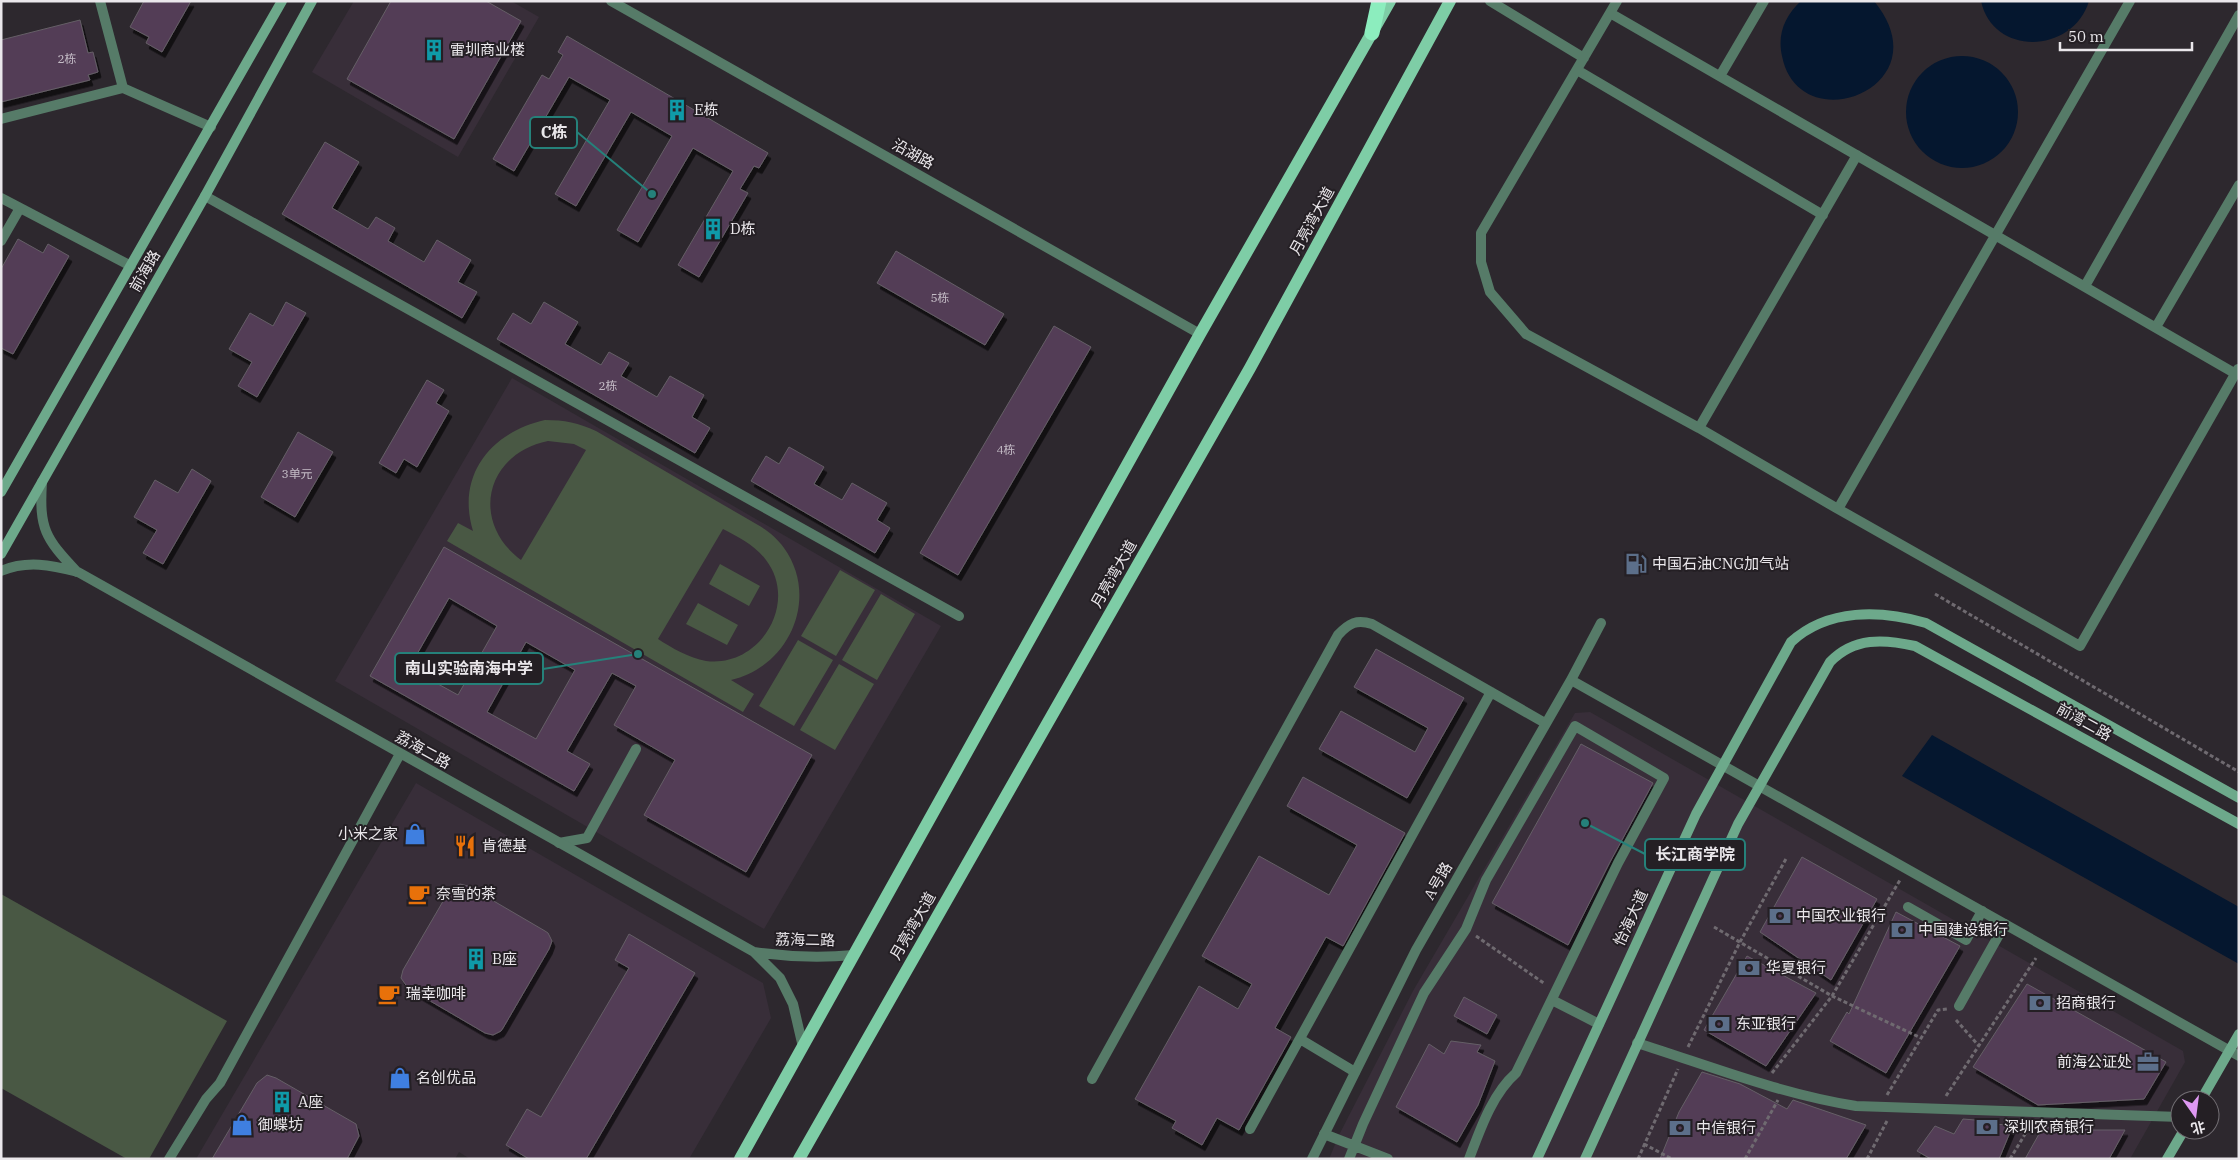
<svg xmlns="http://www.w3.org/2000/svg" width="2240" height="1160" viewBox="0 0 2240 1160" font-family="'IBM Plex Serif','Noto Sans SC',serif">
<defs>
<filter id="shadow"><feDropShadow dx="3" dy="5.5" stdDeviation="0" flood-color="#0009"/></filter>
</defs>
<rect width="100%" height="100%" fill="#2d282e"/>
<path fill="#382e39" d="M354 1H511L539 17 458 157 312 72Z
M512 378 941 626 764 929 335 681Z
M1590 712 2183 1051 2185 1062 2130 1159H1329L1339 1135 1413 991 1575 713Z
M416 783 763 983 771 1018 689 1159H470L459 1152 455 1159H196Z"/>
<path fill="#495844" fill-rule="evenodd" d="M545 420C564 420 579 423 596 431L758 525C768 531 777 538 784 548 820 598 789 667 731 680L754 694 743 712 447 541 458 523 473 531C456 475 491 432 545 420ZM548 441 574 444 586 450 521 560C470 522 485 454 548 441ZM723 529C738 537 755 545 766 560 799 603 760 668 706 661 689 658 672 648 658 639Z
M720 564 760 586 749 606 709 584Z
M840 570 875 590 836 656 801 636Z
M881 594 915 614 877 680 842 660Z
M698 603 738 625 727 645 686 624Z
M798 640 833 660 794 726 759 706Z
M839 664 874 684 835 750 800 730Z
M1 894 227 1021 149 1159H127L1 1088Z"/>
<path fill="#05172f" d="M1801 1H1874C1945 87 1799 143 1782 56 1777 34 1785 16 1801 1Z
M1981 1H2089C2073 54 1993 57 1981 1Z
M1906 112a56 56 0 1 1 112 0a56 56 0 1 1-112 0Z
M1932 735 2239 907V964L1902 776Z"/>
<path fill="#533c57" stroke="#655f66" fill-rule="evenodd" filter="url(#shadow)" d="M144 1H191L162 52 146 43 149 37 130 27Z
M391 1H486L521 21 454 139 347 79Z
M80 20 88 53 93 52 98 72 88 75 90 80 1 102V40Z
M567 36 768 153 759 168 754 166 740 189 748 193 699 277 678 265 733 171 693 148 638 242 617 230 672 136 631 112 576 206 555 194 610 100 569 77 514 171 493 159 542 75 549 79 563 55 558 52Z
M325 142 359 162 332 208 368 229 376 217 395 228 388 241 424 262 437 240 471 260 458 282 477 292 462 318 282 214Z
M18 239 43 253 48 244 69 256 13 354 1 348V269Z
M896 251 1004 314 985 345 877 283Z
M286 302 306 313 257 397 238 386 252 362 229 349 250 313 273 326Z
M544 302 578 322 565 344 601 365 609 352 629 363 621 376 657 397 670 376 704 395 692 417 710 428 695 453 497 339 513 313 531 324Z
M1054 326 1091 347 958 575 920 553Z
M427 380 444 390 436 403 449 411 417 467 404 459 396 473 379 463Z
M298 432 333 452 295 517 261 497Z
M789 447 824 467 814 484 842 500 852 483 887 503 877 520 890 528 875 553 751 481 766 456 779 464Z
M192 469 211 481 163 564 143 553 157 530 134 517 155 480 178 493Z
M444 547 812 755 746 872 644 815 675 760 614 725 636 686 612 673 567 751 590 764 574 791 370 676ZM449 598 497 626 458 695 409 668ZM526 642 575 670 536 739 487 712Z
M1376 649 1464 698 1407 798 1319 749 1341 711 1415 752 1428 728 1354 687Z
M1581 744 1653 783 1610 862 1568 945 1492 903Z
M1303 777 1405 833 1343 946 1326 937 1275 1028 1291 1037 1239 1130 1217 1118 1202 1145 1172 1128 1176 1121 1135 1099 1199 986 1238 1009 1252 984 1202 956 1259 856 1329 895 1357 845 1287 806Z
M1802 857 1877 899 1831 980 1760 932Z
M460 884 468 886 545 931 548 933 552 941 549 949 503 1028 501 1031 493 1035 485 1033 408 988 401 978 403 970 449 891 452 888Z
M1896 912 1960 946 1886 1073 1830 1041 1847 1012 1849 1014Z
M629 934 695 973 586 1159H529L506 1145 527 1109 541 1117 629 968 615 960Z
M1747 956 1816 993 1766 1066 1704 1030Z
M2027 984 2166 1062 2144 1099 2038 1105 1973 1067Z
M1464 997 1497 1015 1487 1034 1454 1016Z
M1451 1041 1481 1045 1477 1052 1495 1061 1478 1105 1457 1142 1396 1107 1429 1044 1444 1054Z
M1702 1072 1740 1084 1787 1109 1793 1100 1866 1125 1846 1159H1660L1679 1112Z
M267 1075 276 1078 356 1124 359 1136 347 1159H212L257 1083Z
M1963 1119 1987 1121V1124L2013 1125 1999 1159H1931L1917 1151 1935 1126 1954 1134Z
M2043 1127 2094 1130H2125L2109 1159H2025Z"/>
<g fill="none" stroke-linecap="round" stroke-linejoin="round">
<path stroke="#6f6a70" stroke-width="3" stroke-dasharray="4 2.5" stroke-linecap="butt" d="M1935 594 2239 772
M1714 927 1832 996 1921 1038
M1476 936 1545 984
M1956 1020 1979 1046
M1688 1047 1740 942 1787 857
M1772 1073 1832 996 1900 880
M1887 1095 1938 1010 1947 1009
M1946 1096 2036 958
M1644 1144 1672 1159
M1638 1159 1678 1069
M1745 1159 1778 1100
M1867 1159 1888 1119
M2010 1159 2030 1126"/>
<path stroke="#567b68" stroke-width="10" d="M100 1 123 88
M1490 1 1584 58
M1617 1 1481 233V262L1490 292 1526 334 1699 428 1838 509 2130 1
M1610 13 2236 374
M1577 70 1823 215
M1720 76 1764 1
M1 119 123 88 211 127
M205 196 959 616
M1 198 131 266
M1 241 20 208
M2085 286 2239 15
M2156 327 2239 185
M1699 428 1857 155
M1838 509 2080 646 2238 369
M559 843 587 838 636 749
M1908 907 1966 940 1982 911
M1552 1000 1599 1024
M1959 1006 2005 924
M1300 1039 1355 1072
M1637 1043C1710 1066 1780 1094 1856 1106L2180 1117
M1092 1079 1338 635C1349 623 1357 619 1372 624L1545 723
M1250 1129 1491 692
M1324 1134 1388 1159
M1349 1159 1363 1124 1424 993 1466 929 1486 880 1575 726 1664 778 1618 863 1516 1073C1492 1094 1480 1130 1469 1159"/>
<path stroke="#567b68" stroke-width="10" d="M611 1 1200 334
M42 482C39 529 45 538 77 572
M1 571C27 560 51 565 78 572L754 952
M1571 680 2239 1056
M803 1047 793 1004 780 978 754 952C788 957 820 958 854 955
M169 1159 206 1099 220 1083 400 754
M1312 1159 1416 950 1571 680 1601 623"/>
<path stroke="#6da98b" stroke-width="10" d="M1 492 282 1
M1 554 205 196 312 1
M2201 1100 2239 1034
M1537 1159 1696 814 1791 642C1828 608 1881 610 1926 623L2239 798
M1585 1159 1738 824 1830 662C1854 637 1884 639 1915 646L2239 824
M2167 1159 2184 1130"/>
<path stroke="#7ecda6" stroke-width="12" d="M740 1159 1200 334 1390 1
M799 1159 1250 368 1450 1"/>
<path stroke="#8cedbe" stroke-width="15" d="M1372 33 1379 1"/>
</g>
<defs>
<g id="building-bare" transform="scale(1.725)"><path d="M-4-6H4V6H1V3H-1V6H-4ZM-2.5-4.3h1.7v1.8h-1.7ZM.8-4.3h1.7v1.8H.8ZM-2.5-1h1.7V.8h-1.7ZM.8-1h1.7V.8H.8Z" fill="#0f9aa8" stroke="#241f24" stroke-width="2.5" paint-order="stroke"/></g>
<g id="fuel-bare" transform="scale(1.725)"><path d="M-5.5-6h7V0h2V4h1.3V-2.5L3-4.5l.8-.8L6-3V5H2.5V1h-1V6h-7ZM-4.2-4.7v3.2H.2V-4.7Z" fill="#5c6f8a" stroke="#241f24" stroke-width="2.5" paint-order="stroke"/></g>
<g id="shop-bare" transform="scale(1.725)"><path d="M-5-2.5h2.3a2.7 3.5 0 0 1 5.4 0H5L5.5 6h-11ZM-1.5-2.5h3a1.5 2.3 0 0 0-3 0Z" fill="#3f7fe0" stroke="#241f24" stroke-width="2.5" paint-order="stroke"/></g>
<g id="restaurant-bare" transform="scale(1.725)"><path d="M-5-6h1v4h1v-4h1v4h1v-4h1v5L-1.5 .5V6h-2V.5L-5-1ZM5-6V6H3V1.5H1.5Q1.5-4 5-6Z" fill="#e8710a" stroke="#241f24" stroke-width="2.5" paint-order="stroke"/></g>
<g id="cafe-bare" transform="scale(1.725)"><path d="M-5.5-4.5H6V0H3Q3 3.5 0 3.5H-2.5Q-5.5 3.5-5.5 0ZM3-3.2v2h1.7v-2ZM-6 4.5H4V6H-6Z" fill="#e8710a" stroke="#241f24" stroke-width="2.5" paint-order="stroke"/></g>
<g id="bank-bare" transform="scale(1.725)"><path d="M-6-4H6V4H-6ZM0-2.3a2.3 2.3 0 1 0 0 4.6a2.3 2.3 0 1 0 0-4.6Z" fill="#5c6f8a" stroke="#241f24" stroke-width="2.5" paint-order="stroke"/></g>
<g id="office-bare" transform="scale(1.725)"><path d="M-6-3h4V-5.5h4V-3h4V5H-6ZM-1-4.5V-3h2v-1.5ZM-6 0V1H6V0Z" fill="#5c6f8a" stroke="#241f24" stroke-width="2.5" paint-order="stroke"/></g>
</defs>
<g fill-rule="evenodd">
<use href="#building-bare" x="434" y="50"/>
<use href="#building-bare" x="677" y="110"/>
<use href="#building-bare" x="713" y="229"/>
<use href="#fuel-bare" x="1636" y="564"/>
<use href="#shop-bare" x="415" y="834"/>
<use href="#restaurant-bare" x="465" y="846"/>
<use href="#cafe-bare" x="419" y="894"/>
<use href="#bank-bare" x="1780" y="916"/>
<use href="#bank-bare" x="1902" y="930"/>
<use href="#building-bare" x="476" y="959"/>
<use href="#bank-bare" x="1749" y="968"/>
<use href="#cafe-bare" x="389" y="994"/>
<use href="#bank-bare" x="2040" y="1003"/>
<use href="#bank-bare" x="1719" y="1024"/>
<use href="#office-bare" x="2148" y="1062"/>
<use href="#shop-bare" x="400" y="1078"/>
<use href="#building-bare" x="282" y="1102"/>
<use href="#shop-bare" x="242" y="1125"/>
<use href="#bank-bare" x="1987" y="1127"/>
<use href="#bank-bare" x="1680" y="1128"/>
</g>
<g text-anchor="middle" stroke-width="4" stroke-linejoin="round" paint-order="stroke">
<g font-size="12" fill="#c4bcc6">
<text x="67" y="63">2栋</text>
<text x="940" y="302">5栋</text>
<text x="608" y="390">2栋</text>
<text x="1006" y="454">4栋</text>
<text x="297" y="478">3单元</text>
</g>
<g font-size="15" fill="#eae7eb" stroke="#241f24" text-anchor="start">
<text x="450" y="55">雷圳商业楼</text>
<text x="694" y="115">E栋</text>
<text x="730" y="234">D栋</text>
<text x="1652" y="569">中国石油CNG加气站</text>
<text x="398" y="839" text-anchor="end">小米之家</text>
<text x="482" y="851">肯德基</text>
<text x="436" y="899">奈雪的茶</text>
<text x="1796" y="921">中国农业银行</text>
<text x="1918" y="935">中国建设银行</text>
<text x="492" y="964">B座</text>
<text x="1766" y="973">华夏银行</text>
<text x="406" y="999">瑞幸咖啡</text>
<text x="2056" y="1008">招商银行</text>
<text x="1736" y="1029">东亚银行</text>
<text x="2132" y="1067" text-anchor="end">前海公证处</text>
<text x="416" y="1083">名创优品</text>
<text x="298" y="1107">A座</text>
<text x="258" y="1130">御蝶坊</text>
<text x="2004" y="1132">深圳农商银行</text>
<text x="1696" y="1133">中信银行</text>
</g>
<g font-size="15" fill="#eae7eb" stroke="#241f24">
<text transform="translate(913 154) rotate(29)" y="5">沿湖路</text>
<text transform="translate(1312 221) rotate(-61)" y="5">月亮湾大道</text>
<text transform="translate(145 271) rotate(-60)" y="5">前海路</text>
<text transform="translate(1114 574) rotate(-60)" y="5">月亮湾大道</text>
<text transform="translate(2084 722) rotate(29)" y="5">前湾二路</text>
<text transform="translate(423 750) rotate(29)" y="5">荔海二路</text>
<text transform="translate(1438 881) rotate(-60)" y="5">A号路</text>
<text transform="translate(1631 918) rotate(-65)" y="5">怡海大道</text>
<text transform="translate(913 926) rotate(-60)" y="5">月亮湾大道</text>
<text transform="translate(805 940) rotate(1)" y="5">荔海二路</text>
</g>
</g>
<path fill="none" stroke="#25817a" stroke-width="2" d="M652 194L577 132M638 654L543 669M1585 823L1645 854"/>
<g fill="#25817a" stroke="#241f24" stroke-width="2">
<circle cx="652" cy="194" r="5"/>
<circle cx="638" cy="654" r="5"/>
<circle cx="1585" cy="823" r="5"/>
</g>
<g fill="#241f24" stroke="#25817a" stroke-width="2">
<rect x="530" y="117" width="47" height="31" rx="5"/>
<rect x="395" y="653" width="148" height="31" rx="5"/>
<rect x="1645" y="839" width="100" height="31" rx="5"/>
</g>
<g font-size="16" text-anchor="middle" font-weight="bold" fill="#eae7eb">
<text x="554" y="138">C栋</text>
<text x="469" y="674">南山实验南海中学</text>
<text x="1695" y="860">长江商学院</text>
</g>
<rect width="2240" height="1160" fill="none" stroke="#eae7eb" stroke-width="5"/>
<g transform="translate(2195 1115) rotate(166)"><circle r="24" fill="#241f24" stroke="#736f74"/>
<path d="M0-4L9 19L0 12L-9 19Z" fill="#de98f2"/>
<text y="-8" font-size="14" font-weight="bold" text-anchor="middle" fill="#eae7eb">北</text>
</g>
<path d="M2060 42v8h132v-8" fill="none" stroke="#eae7eb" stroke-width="2.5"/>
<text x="2068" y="42" font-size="15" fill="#eae7eb" stroke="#241f24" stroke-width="4" paint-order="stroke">50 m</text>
</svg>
